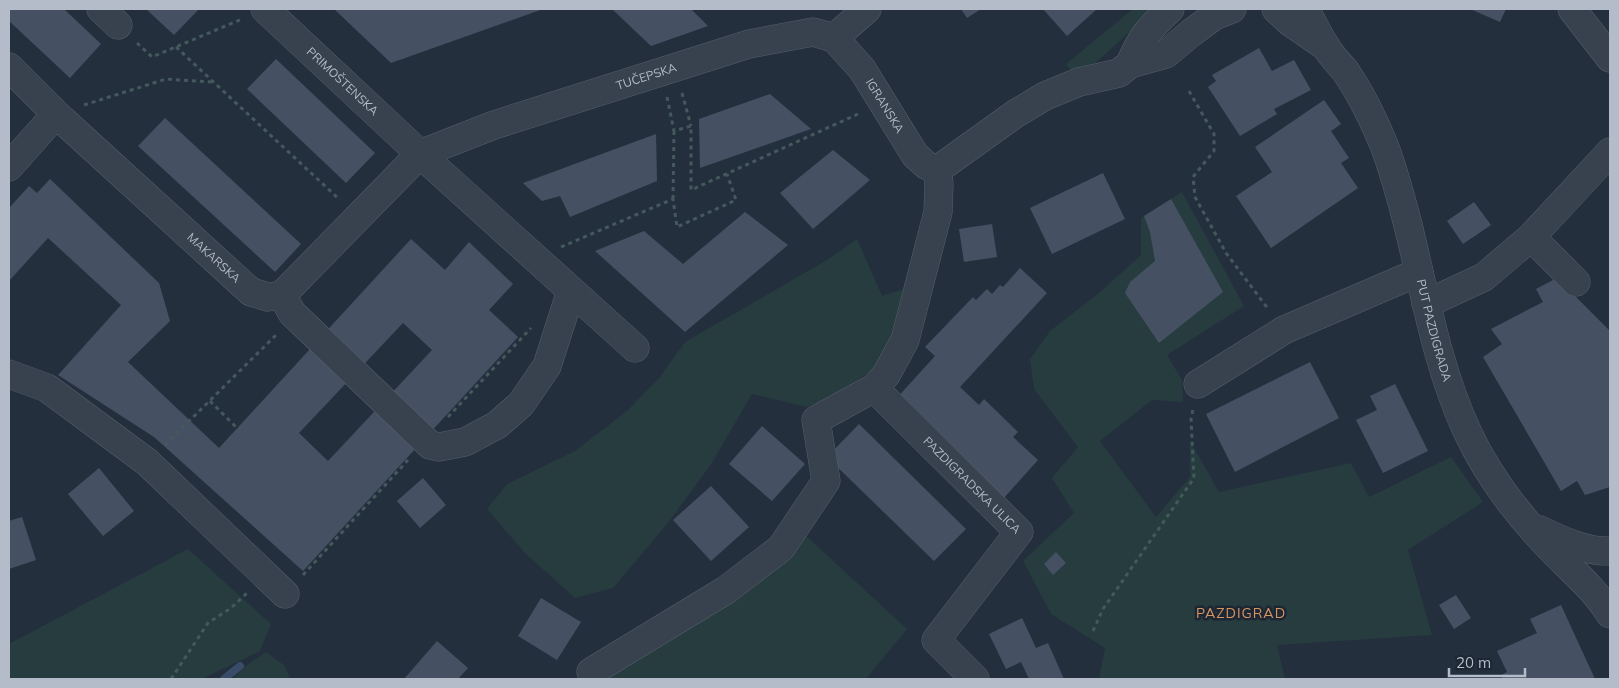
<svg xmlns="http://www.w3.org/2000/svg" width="1619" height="688" viewBox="0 0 1619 688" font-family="Mulish,sans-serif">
<rect width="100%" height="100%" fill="#242f3e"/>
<path fill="#263c3f" d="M1133 9H1155L1080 77 1072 72 1066 64Z
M1182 192 1244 306 1167 355 1182 380 1183 402 1152 400 1100 441 1156 517 1190 477V441L1219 492 1351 463 1369 497 1451 457 1483 502 1408 550 1432 635 1277 645 1285 679H1099L1105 648 1051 614 1023 561 1074 513 1052 478 1078 447 1034 389 1030 359 1050 331 1100 292 1141 255V218Z
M857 239 882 296 907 288 896 335 875 368 829 399 807 407 752 394 712 463 668 523 613 588 575 598 525 553 487 509 507 484 575 451 627 411 659 378 685 342 827 260Z
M805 535 907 629 866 679H599Z
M188 549 271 624 260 651 202 679H9V644Z
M266 652 285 666 290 679H233L247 665Z"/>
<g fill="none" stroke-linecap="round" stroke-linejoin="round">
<path stroke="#394c67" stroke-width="8" d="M224 679 240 666"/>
</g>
<path fill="#455162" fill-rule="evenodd" d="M9 9H64L101 44 70 78 9 21Z
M146 9H199L174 35Z
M334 9H543L391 63Z
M612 9H691L708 26 651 46Z
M961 9H981L967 18Z
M1043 9H1097L1067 36Z
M1470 9H1506L1500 22Z
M1259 48 1272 71 1294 60 1311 90 1274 109 1277 114 1240 136 1208 87 1216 81 1212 75Z
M276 59 375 153 346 183 247 89Z
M770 94 811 129 700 168 699 119Z
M1324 100 1341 124 1331 131 1349 158 1341 163 1358 188 1271 248 1236 196 1272 172 1255 147Z
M165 118 301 244 275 272 138 146Z
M656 134 657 181 570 217 560 196 542 201 523 183Z
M833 150 870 180 813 229 780 193Z
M1103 173 1125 219 1052 254 1030 208Z
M50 179 159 283 170 321 128 362 219 448 411 239 445 270 469 242 513 284 489 310 518 337 303 571 154 437 58 375 121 305 48 238 9 281V208L29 186 37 193ZM403 323 432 350 328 461 299 433Z
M1171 199 1223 292 1159 343 1125 293 1130 282 1155 261 1150 232 1144 216Z
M1474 202 1491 225 1463 244 1447 221Z
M745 212 788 245 685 332 595 251 644 231 683 264Z
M992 224 997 257 964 262 959 229Z
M1020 268 1047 293 960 387 979 405 984 399 1018 432 1013 437 1038 460 1002 500 895 400 935 356 925 347 973 297 976 300 987 289 992 294 1000 285 1003 287Z
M1557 278 1610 331V487L1585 495 1577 481 1561 491 1483 357 1502 344 1491 329 1543 302 1536 289Z
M1310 362 1339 418 1235 472 1206 414Z
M1395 384 1428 451 1383 473 1356 420 1377 410 1370 396Z
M859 424 966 529 934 561 827 457Z
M762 426 805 464 772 501 729 464Z
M99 468 134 511 103 536 68 494Z
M423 478 446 505 420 528 397 501Z
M711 486 749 527 711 561 673 520Z
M22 517 36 560 9 569V521Z
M1056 552 1066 563 1053 575 1044 564Z
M1456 595 1471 618 1454 629 1439 605Z
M541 598 581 622 557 660 518 636Z
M1561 605 1595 679H1503L1501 675 1507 672 1497 651 1537 633 1530 619Z
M1022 618 1036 648 1048 643 1064 679H1029L1021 662 1006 669 989 634Z
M437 641 468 668 458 679H404Z"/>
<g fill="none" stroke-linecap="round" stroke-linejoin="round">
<g stroke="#565f6c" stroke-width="29">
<g id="minor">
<path d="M101 9 118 25"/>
<path id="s1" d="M265 9 420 154 635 348"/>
<path d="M1276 9 1290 22 1322 44"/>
<path id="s2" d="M1305 9C1312 21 1318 34 1325 45 1330 55 1339 63 1346 72 1361 94 1374 121 1384 145 1394 171 1401 198 1408 225 1425 294 1437 366 1467 431 1487 474 1517 514 1550 548 1571 570 1594 588 1610 614"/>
<path d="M1572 9 1610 58"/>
<path id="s3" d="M834 38 862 69 915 155 926 165 937 170"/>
<path d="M834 38 867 9"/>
<path d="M1130 64C1141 37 1149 29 1170 9"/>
<path id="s4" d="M9 67 56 114 251 292 268 297 282 295 420 154 494 125 749 44 813 32 834 38"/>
<path d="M9 167 56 114"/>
<path d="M937 170 1015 114 1045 96 1079 82 1119 73 1130 64 1166 54 1191 33 1214 16 1232 9"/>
<path d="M1576 282 1531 237 1610 152"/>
<path d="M282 295 292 313 430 445 439 447 465 442 497 425 521 404 547 366 571 291"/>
<path d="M1426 304 1484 277 1531 237"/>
<path d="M9 374 47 388 147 462 285 594"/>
<path d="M1198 384 1284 330 1419 272"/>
<path id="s5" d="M874 388 1019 532 936 640 975 679"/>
<path d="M1540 530C1561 540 1586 552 1610 551"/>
<path d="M591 672 726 590 781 548 826 481 816 420 874 388 886 375 905 340 938 212 939 184 937 170"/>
</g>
</g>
<path stroke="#44595c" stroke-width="3" stroke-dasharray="4 4" stroke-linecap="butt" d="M137 43 152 57 242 19
M176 47 340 200
M1189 91 1214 134V151L1193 177 1195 197 1226 253 1269 310
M682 93 691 126
M667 97 674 131 691 126V190L858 114
M84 105 166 79 213 82
M673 199 674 131
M561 247 673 199 677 227 736 200 727 174
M210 401 237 428
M448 417 531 328
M165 445 276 335
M303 575 408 460
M1093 631 1103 609 1194 478 1191 419 1193 409
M171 679 208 623 231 608 247 593"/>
<use href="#minor" stroke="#38414e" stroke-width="28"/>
</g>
<g text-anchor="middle" stroke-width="5" stroke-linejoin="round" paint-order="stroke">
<g font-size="12" fill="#b4bcc9" stroke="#1d2633">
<text dy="4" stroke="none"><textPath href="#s4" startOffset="799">TUČEPSKA</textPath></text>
<text dy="4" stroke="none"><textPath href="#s1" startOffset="106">PRIMOŠTENSKA</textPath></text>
<text dy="4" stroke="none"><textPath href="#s3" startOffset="85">IGRANSKA</textPath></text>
<text dy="4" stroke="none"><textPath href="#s4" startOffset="280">MAKARSKA</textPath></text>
<text dy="4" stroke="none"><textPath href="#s2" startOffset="350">PUT PAZDIGRADA</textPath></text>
<text dy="4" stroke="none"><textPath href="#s5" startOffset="138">PAZDIGRADSKA ULICA</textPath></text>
</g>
<g font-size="14" letter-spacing="1" fill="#d59563" stroke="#1d2633">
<text x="1241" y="618">PAZDIGRAD</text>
</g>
</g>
<rect width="1619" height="688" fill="none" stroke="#b4bcc9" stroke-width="20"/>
<path d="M1449 668v8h76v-8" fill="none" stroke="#b4bcc9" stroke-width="2.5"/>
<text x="1456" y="668" font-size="15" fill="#b4bcc9" stroke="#1d2633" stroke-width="4" paint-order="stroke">20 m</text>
</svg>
